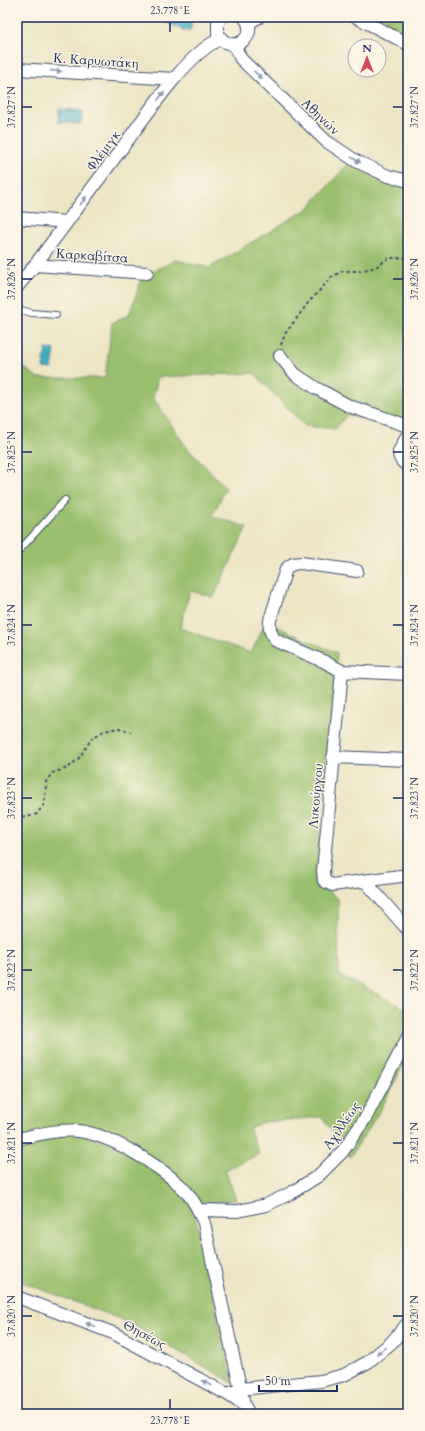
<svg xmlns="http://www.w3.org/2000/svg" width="425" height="1431" viewBox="0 0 425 1431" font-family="Cardo,serif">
<rect width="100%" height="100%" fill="#fcf5e5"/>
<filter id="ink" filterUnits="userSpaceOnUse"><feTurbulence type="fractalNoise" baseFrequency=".025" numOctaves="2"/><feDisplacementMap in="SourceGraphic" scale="8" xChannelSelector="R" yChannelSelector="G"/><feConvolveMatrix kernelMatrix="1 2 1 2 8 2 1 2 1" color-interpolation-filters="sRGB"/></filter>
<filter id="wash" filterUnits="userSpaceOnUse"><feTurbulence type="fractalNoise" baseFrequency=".012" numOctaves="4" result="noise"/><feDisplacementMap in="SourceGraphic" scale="16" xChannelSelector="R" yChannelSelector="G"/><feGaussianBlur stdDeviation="0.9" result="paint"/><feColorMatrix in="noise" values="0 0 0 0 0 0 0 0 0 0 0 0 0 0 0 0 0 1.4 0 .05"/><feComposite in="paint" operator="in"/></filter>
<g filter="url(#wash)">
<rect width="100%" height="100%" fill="#ede5c5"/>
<path fill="#98c06c" stroke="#5a7865" d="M370 17H401L408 26V38Z
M349 163 395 184 408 188V358L401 362 408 366V419L403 425 347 415 335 429 305 426 254 373 158 377 153 398 187 448 226 488 212 516 247 527 214 597 190 591 180 628 251 653 266 622 337 653 315 881 338 899 339 975 408 1010V1056L381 1109 350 1157 322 1117 263 1122 249 1128 259 1154 225 1170 236 1199 193 1206 233 1383 128 1322 17 1280V362L38 378H105L112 323 129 315 142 277 176 260 209 268 307 209Z"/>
<path fill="#3facbe" stroke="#2d6e8e" d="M167 17H178L190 21 192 26 190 30 185 31 165 22Z
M59 109 83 111 81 124 58 122Z
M46 349 55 350 52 369 43 368Z"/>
</g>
<g filter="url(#ink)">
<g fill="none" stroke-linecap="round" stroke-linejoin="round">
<g stroke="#3a4a6d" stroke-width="8">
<path id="lane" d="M17 309 32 313 56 315
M17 553 65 500"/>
</g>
<g stroke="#3a4a6d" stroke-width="14">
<path id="street" d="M222 17 218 22V34C232 58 261 35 244 17
M356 17 408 44
M248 23 259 17
M234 45 241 59 326 141 356 161 388 176 408 181
M17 69 174 79
M17 218 67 222
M35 265 147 273
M17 287 35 265C64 226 93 187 122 148 143 120 189 50 221 39
M280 356 295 374 316 388 349 406 408 426
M408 434 399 452C399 458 402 463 408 465
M357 571 301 563C294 563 291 564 286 569L270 620C269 628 270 633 275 640L323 661 342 671 408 674
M342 671 323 871 324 881 332 885 408 875
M333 757 408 760
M365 881 408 930
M17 1139C37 1135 57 1129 78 1131 110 1134 158 1165 182 1187 192 1197 199 1210 204 1223L244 1405
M199 1210 238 1211 266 1205 291 1193 318 1176 343 1151 366 1117 408 1037
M17 1297 113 1333 227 1394 244 1405 249 1414
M232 1392 240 1389 321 1381 344 1375 368 1362 391 1343 408 1323"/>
</g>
<path stroke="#3a4a6d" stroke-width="2" stroke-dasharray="3 3" stroke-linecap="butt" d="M281 345 285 334 308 303 332 277 343 271H359L376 267 389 258H408
M17 815 27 817 37 814 45 803 46 782 52 773 68 768 79 758 92 738 104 731 119 728 131 732"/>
<use href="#lane" stroke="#fff" stroke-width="6"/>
<use href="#street" stroke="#fff" stroke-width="12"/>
</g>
<defs><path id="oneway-solid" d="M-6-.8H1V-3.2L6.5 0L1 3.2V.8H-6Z"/></defs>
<g fill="#8d97ae">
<use href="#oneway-solid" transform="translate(56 71) rotate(4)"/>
<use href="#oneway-solid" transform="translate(258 75) rotate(44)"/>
<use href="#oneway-solid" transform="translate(161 96) rotate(-53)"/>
<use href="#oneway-solid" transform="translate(356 160) rotate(30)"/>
<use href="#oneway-solid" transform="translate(83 201) rotate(-53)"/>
<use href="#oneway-solid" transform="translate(91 1325) rotate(-160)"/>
<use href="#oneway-solid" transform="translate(381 1351) rotate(141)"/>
<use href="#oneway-solid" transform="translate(207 1383) rotate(-152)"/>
</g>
</g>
<path fill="none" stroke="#1b2f5e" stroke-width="1.5" d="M170 22V32M22 107H32M393 107H403M22 279H32M393 279H403M22 452H32M393 452H403M22 625H32M393 625H403M22 798H32M393 798H403M22 970H32M393 970H403M22 1143H32M393 1143H403M22 1316H32M393 1316H403M170 1399V1409"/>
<g text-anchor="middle" stroke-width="3" stroke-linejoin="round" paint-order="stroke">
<g font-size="13" fill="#1b2f5e" stroke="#fcf5e5">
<text transform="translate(96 60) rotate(4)" y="5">Κ. Καρυωτάκη</text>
<text transform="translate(321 116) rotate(43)" y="5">Αθηνών</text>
<text transform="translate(103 150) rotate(-53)" y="5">Φλέμιγκ</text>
<text transform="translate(92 255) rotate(4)" y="5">Καρκαβίτσα</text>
<text transform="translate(315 796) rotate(-85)" y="5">Λυκούργου</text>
<text transform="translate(341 1125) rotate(-55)" y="5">Αχιλλέως</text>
<text transform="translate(145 1334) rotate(28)" y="5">Θησέως</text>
</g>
</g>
<rect width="425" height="1431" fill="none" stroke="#fcf5e5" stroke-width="44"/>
<g transform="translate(367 58)"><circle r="19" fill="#fcf5e5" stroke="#a2a6af"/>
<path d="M0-3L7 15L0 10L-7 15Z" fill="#d1495b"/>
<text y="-6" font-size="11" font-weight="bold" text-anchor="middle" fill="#1b2f5e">N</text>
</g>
<path d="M259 1385v6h78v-6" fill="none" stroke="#1b2f5e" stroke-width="2"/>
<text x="265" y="1385" font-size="12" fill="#1b2f5e" stroke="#fcf5e5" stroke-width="3" paint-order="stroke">50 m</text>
<rect x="22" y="22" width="381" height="1387" fill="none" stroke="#1b2f5e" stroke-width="1.5"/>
<g font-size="10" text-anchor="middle" fill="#1b2f5e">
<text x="170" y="14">23.778°E</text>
<text transform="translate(11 107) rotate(-90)" y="4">37.827°N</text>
<text transform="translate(414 107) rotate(-90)" y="4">37.827°N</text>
<text transform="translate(11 279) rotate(-90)" y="4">37.826°N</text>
<text transform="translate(414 279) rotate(-90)" y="4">37.826°N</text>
<text transform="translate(11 452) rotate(-90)" y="4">37.825°N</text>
<text transform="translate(414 452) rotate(-90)" y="4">37.825°N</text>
<text transform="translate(11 625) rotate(-90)" y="4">37.824°N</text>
<text transform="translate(414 625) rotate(-90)" y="4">37.824°N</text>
<text transform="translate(11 798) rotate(-90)" y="4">37.823°N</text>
<text transform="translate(414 798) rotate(-90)" y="4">37.823°N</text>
<text transform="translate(11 970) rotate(-90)" y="4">37.822°N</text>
<text transform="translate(414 970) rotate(-90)" y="4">37.822°N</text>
<text transform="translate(11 1143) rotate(-90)" y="4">37.821°N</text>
<text transform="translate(414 1143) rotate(-90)" y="4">37.821°N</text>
<text transform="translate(11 1316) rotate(-90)" y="4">37.820°N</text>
<text transform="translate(414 1316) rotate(-90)" y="4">37.820°N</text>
<text x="170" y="1424">23.778°E</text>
</g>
</svg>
